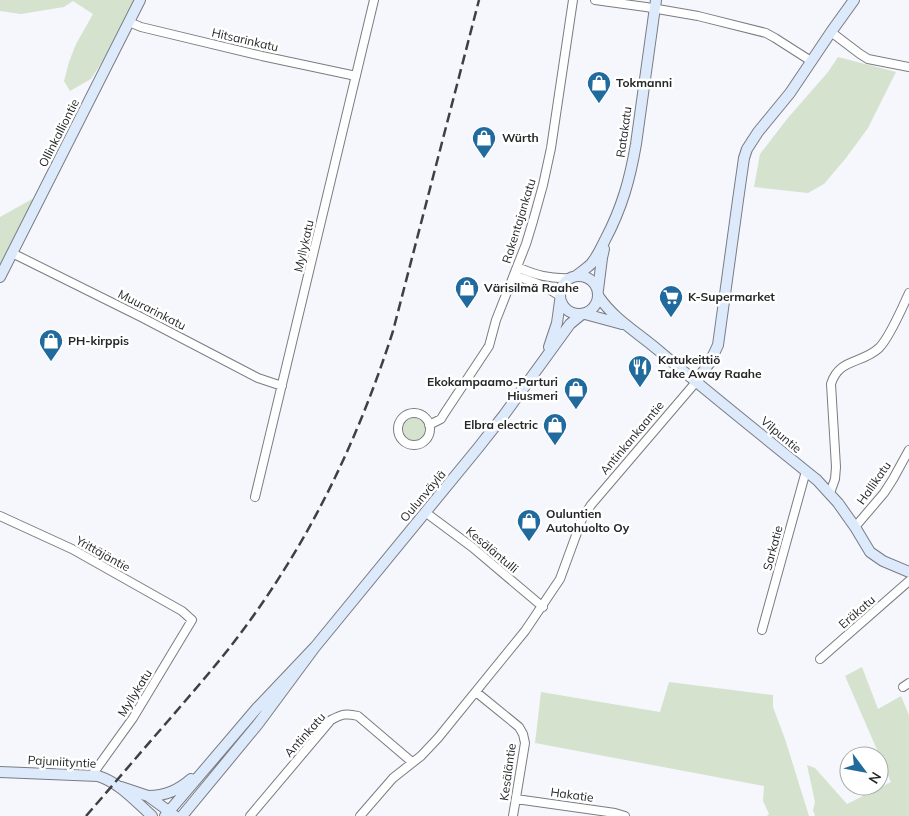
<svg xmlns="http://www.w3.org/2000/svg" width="909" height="816" viewBox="0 0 909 816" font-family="Mulish,sans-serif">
<rect width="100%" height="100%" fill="#f5f7fc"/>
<path fill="#d5e2ce" d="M0 0H134L103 60 91 79 70 91 64 81 69 62 76 44 93 14 73 1 64 7 21 14 0 11Z
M838 57 896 72 868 128 846 158 824 184 808 193 754 187 760 154 787 119 828 72Z
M34 198 0 265V217Z
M403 429a11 11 0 1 1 22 0a11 11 0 1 1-22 0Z
M862 667 878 709 901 696 909 715V816H815L813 810 815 802 807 765 815 768 847 804 891 782 845 676Z
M669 682 773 695V707L785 739 809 816H767L769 814 763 801 764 786 535 743 541 692 660 712Z"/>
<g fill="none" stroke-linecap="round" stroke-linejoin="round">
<g stroke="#7a7c81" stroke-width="10">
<path id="street" d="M595 0 646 7 698 16 766 33 775 38 811 61
M129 22 141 27 262 56 356 76
M831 32 860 54 868 59 909 67
M12 253 141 317 258 378 282 386
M517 267C536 275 549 279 570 278
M514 275 544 286 560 296
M398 429a16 16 0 1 1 32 0a16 16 0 1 1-32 0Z
M429 425 441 419 444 414 489 346 496 320 526 244 533 221 543 185 551 148 573 0
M830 493 835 479 836 467 831 384C839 358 862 364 879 348 890 337 902 308 909 293
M255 497 374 0
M425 512 472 547 543 607
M0 516 72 549 182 611 192 620 133 718 92 775
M855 527 884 493 893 479 909 450
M762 630 806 471
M820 659 909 581
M903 687 909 683
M476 692 519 727 523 734 525 743 513 816
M516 799 615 813 625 816
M250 816 331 720C342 714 346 713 358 716L412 762
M360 816 393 778 421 756 438 738 525 631 560 579 582 519 591 505 696 382"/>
</g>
<g stroke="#7a7c81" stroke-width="12">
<path id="secondary" d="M560 295a19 19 0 1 1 38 0a19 19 0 1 1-38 0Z
M576 276C581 272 587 268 591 264 597 257 601 248 605 240 622 208 630 179 636 144L656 0
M0 277 140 0
M598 290 602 258 604 249
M599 297C614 319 637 332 658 350 710 394 764 437 817 480L838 503 855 527 870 552 883 561 909 572
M585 314 622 324
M549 347 557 323 560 301
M696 382 710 362 718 345 738 200 744 158 747 149 758 132 790 93 831 32 854 0
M315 647 478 448 504 415 570 324 581 315
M0 772 98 776C120 783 135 801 152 816
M121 787 148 796 174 815
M148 796C166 796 178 790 191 779
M165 816 257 708 315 647 258 724 182 816"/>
</g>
<use href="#street" stroke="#fff" stroke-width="8"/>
<use href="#secondary" stroke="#ddeafc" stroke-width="10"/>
<path stroke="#3f4042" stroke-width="2.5" stroke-dasharray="10 5" stroke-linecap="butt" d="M86 816C113 785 140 753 168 721 198 686 229 651 256 612 317 526 361 431 393 331L479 0"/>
</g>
<defs>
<g id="shop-pin" transform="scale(1.25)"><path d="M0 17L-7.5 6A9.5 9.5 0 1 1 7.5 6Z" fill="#206a9d" stroke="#fff"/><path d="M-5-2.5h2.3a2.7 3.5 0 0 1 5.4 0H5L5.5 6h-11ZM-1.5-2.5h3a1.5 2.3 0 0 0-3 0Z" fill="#fff"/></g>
<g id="supermarket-pin" transform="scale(1.25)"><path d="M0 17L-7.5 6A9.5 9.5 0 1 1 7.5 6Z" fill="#206a9d" stroke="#fff"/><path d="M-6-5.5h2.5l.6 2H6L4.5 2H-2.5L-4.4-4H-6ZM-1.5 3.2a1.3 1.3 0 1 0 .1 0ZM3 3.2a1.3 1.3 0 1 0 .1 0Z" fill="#fff"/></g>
<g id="restaurant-pin" transform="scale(1.25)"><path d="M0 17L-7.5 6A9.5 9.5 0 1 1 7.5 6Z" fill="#206a9d" stroke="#fff"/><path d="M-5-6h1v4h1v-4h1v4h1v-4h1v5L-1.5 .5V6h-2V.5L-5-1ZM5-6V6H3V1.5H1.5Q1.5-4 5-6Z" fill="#fff"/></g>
</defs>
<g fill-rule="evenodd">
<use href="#shop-pin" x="599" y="83"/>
<use href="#shop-pin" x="484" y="138"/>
<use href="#shop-pin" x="467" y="288"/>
<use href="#supermarket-pin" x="671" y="297"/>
<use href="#shop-pin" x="51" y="341"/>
<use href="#restaurant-pin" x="640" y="367"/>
<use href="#shop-pin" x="576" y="389"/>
<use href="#shop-pin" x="555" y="425"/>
<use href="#shop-pin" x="529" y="521"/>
</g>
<g text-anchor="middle" stroke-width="5" stroke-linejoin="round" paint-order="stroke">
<g font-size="12" fill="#262729" stroke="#fff">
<text transform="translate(245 40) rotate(13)" y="4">Hitsarinkatu</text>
<text transform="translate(624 132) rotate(-82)" y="4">Ratakatu</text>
<text transform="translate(59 133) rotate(-63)" y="4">Ollinkalliontie</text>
<text transform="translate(519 221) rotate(-73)" y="4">Rakentajankatu</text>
<text transform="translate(304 246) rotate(-77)" y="4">Myllykatu</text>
<text transform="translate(152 310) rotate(27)" y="4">Muurarinkatu</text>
<text transform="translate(781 435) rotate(40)" y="4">Vilpuntie</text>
<text transform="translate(632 438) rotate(-50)" y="4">Antinkankaantie</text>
<text transform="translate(874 483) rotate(-55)" y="4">Hallikatu</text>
<text transform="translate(423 496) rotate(-50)" y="4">Oulunväylä</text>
<text transform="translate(773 548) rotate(-75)" y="4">Sarkatie</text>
<text transform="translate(492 550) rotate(40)" y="4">Kesäläntulli</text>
<text transform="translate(103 554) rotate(29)" y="4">Yrittäjäntie</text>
<text transform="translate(857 612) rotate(-41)" y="4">Eräkatu</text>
<text transform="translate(135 693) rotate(-58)" y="4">Myllykatu</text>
<text transform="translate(305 735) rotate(-48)" y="4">Antinkatu</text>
<text transform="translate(62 762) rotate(3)" y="4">Pajuniityntie</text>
<text transform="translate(508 772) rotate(-82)" y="4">Kesäläntie</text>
<text transform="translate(572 795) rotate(8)" y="4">Hakatie</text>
</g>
<g font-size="12" font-weight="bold" fill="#262729" stroke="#fff" text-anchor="start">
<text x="616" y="87">Tokmanni</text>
<text x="502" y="142">Würth</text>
<text x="484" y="292">Värisilmä Raahe</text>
<text x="688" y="301">K-Supermarket</text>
<text x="68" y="345">PH-kirppis</text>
<text x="658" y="364">Katukeittiö<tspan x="658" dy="14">Take Away Raahe</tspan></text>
<text x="558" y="386" text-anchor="end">Ekokampaamo-Parturi<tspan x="558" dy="14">Hiusmeri</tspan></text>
<text x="538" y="429" text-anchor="end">Elbra electric</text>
<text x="546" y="518">Ouluntien<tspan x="546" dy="14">Autohuolto Oy</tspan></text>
</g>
</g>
<g transform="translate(864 771) rotate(122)"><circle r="24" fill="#ffffff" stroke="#a8a9a9"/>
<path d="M0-4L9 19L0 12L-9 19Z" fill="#206a9d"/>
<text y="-8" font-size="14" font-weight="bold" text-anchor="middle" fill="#262729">N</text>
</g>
</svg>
